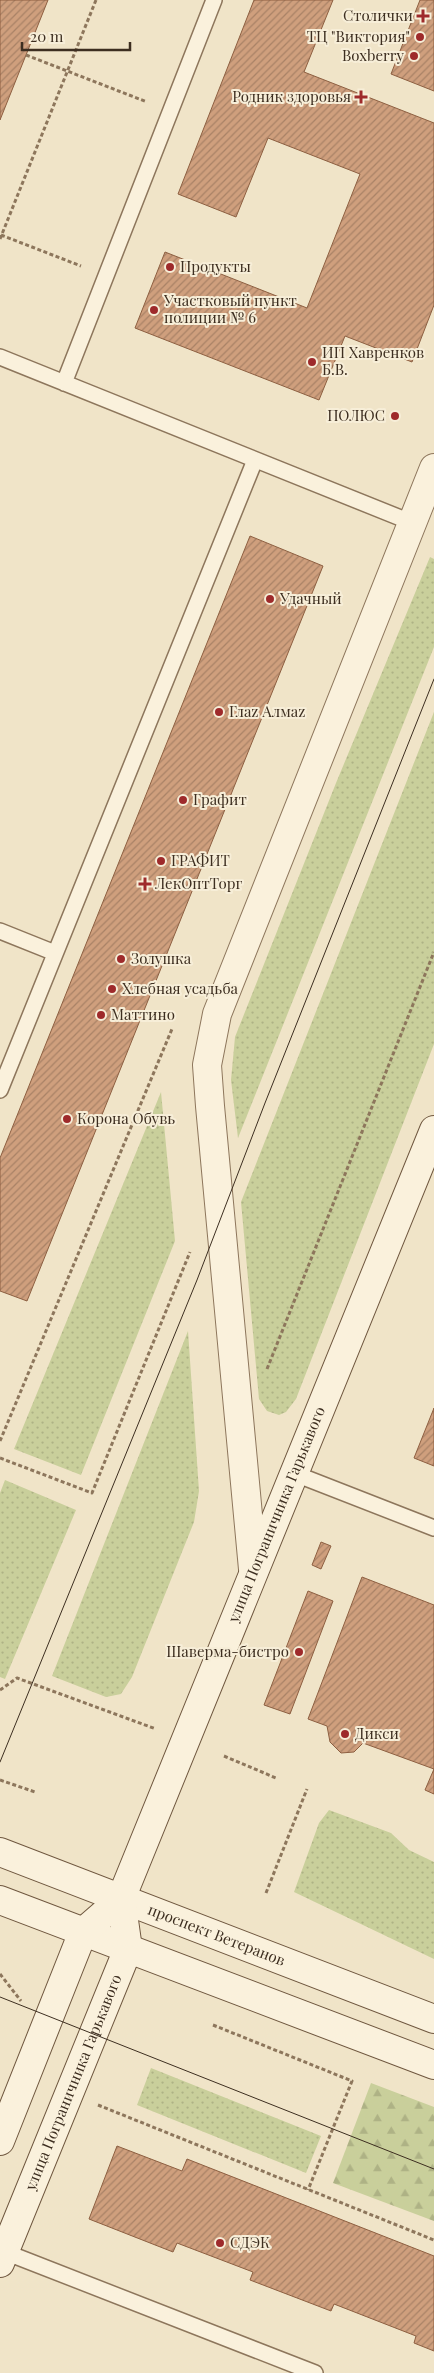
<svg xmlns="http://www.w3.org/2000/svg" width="434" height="2373" viewBox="0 0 434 2373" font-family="'Playfair Display',serif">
<defs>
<pattern id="grass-dots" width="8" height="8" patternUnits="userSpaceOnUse" patternTransform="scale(1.25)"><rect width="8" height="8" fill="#c9cf9b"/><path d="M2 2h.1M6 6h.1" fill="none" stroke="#aeb285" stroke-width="1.8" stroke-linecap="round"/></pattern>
<pattern id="forest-firs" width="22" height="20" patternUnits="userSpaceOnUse" patternTransform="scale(1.25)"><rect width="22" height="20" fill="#c9cf9b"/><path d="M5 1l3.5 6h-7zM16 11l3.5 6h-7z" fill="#aeb285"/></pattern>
<pattern id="building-hatch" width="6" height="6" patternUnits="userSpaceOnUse" patternTransform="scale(1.25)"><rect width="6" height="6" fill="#cf9f7d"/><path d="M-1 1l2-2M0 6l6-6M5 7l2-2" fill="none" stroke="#a98266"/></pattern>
</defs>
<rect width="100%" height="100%" fill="#f0e4c8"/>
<path fill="url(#grass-dots)" d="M430 557 434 559V647L238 1138 231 1080 235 1037 336 783Z
M434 712V1044L296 1399 286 1412 279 1415 267 1411 259 1399 241 1202Z
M161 1092 175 1241 81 1475 14 1449Z
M188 1331 199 1491 194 1522 132 1677 121 1694 106 1697 52 1676Z
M5 1480 76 1510 5 1679 0 1677V1493Z
M329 1810 391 1833 409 1850 434 1862V1959L294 1892 319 1823Z
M151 2068 321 2136 306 2173 137 2105Z"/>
<path fill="url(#forest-firs)" d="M371 2083 434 2107V2221L333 2183Z"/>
<path fill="url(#building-hatch)" stroke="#8d5f41" d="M0 0H48L0 120Z
M254 0H333L304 72 434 123V305L412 362 345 336 319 400 135 328 165 252 307 308 360 174 268 138 236 217 178 194Z
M420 0H434V91L391 74Z
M250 536 323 566 27 1301 0 1291V1158Z
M434 1408V1466L414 1458Z
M321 1542 331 1546 321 1569 312 1565Z
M362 1577 434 1605V1794L425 1790 434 1769 363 1743 354 1752 341 1753 330 1742 327 1726 308 1719Z
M308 1591 333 1601 290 1714 264 1705Z
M117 2146 182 2171 187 2159 434 2256V2351L414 2343 416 2336 334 2304 331 2311 250 2280 253 2272 177 2243 173 2252 89 2219Z"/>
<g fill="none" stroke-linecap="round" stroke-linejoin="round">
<g stroke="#8d765c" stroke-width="18">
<path id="lane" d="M0 357 413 523
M64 383 214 0
M0 931 55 953
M0 1090 255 460
M293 1473 434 1528
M5 2252 315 2373"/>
</g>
<g stroke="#8d765c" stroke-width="30">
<path id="street" d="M253 1569 210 1106 207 1065 217 1014 434 468"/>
</g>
<g stroke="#6f573f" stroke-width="30">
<g id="secondary">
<path id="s1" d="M0 1852 434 2019"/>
<path d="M0 1900 434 2065"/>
<path id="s2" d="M0 2141 83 1932 121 1899C223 1642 330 1387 434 1130"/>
<path id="s3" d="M0 2263 128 1949 121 1899"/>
</g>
</g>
<path stroke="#8d765c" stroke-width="3" stroke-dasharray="4 2.5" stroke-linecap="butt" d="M26 55 147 102
M1 235 81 266
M0 239 96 0
M267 1369 434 952
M0 1441 172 1029
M0 1458 92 1493 190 1252
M0 1690 17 1678 156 1729
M224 1756 276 1778
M0 1780 35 1792
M266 1893 307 1789
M0 1974 21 2001
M213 2025 352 2081 308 2190
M98 2105 434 2240"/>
<use href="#lane" stroke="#faf1dc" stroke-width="15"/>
<use href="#street" stroke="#faf1dc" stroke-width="28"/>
<use href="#secondary" stroke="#faf1dc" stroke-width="28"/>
<path stroke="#3d2e20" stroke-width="1" d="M0 1762 197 1280 265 1103 434 679
M0 1997 434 2169"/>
</g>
<g fill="#9e2a2b" stroke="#f7eed8" stroke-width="2">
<path d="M420.5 8.5h5v5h5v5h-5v5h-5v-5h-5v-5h5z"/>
<circle cx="420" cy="37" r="5"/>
<circle cx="414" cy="56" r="5"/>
<path d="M358.5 89.5h5v5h5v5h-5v5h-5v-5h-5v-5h5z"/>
<circle cx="170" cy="267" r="5"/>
<circle cx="154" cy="310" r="5"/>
<circle cx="312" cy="362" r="5"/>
<circle cx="395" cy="416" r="5"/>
<circle cx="270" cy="599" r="5"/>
<circle cx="219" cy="712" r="5"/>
<circle cx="183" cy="800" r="5"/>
<circle cx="161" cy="861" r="5"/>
<path d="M142.5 876.5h5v5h5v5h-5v5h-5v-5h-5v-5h5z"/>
<circle cx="121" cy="959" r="5"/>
<circle cx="112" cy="989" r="5"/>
<circle cx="101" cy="1015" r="5"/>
<circle cx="67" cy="1119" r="5"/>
<circle cx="299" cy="1652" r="5"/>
<circle cx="345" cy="1734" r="5"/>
<circle cx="220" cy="2243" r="5"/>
</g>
<g text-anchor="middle" stroke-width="4" stroke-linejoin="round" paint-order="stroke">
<g font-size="15" fill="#3d2e20" stroke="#f7eed8" text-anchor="start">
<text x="413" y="21" text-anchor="end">Столички</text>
<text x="410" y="42" text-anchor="end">ТЦ "Виктория"</text>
<text x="404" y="61" text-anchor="end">Boxberry</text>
<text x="351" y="102" text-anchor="end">Родник здоровья</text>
<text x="180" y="272">Продукты</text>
<text x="164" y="306">Участковый пункт<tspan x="164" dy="17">полиции № 6</tspan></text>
<text x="322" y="358">ИП Хавренков<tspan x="322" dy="17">Б.В.</tspan></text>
<text x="385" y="421" text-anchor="end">ПОЛЮС</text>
<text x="280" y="604">Удачный</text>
<text x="229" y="717">Глаz Алмаz</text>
<text x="193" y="805">Графит</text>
<text x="171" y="866">ГРАФИТ</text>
<text x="155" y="889">ЛекОптТорг</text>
<text x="131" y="964">Золушка</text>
<text x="122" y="994">Хлебная усадьба</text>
<text x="111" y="1020">Маттино</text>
<text x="77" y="1124">Корона Обувь</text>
<text x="289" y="1657" text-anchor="end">Шаверма-бистро</text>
<text x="355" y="1739">Дикси</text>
<text x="230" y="2248">СДЭК</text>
</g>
<g font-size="15" fill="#3d2e20" stroke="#f7eed8">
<text dy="5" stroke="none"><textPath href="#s2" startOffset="690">улица Пограничника Гарькавого</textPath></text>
<text dy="5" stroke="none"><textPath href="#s1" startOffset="232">проспект Ветеранов</textPath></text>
<text dy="5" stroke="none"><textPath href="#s3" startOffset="195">улица Пограничника Гарькавого</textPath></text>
</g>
</g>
<path d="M22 42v8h108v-8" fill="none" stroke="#3d2e20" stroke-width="2.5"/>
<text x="30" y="42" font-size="15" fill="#3d2e20" stroke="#f7eed8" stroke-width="4" paint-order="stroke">20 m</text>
</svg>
